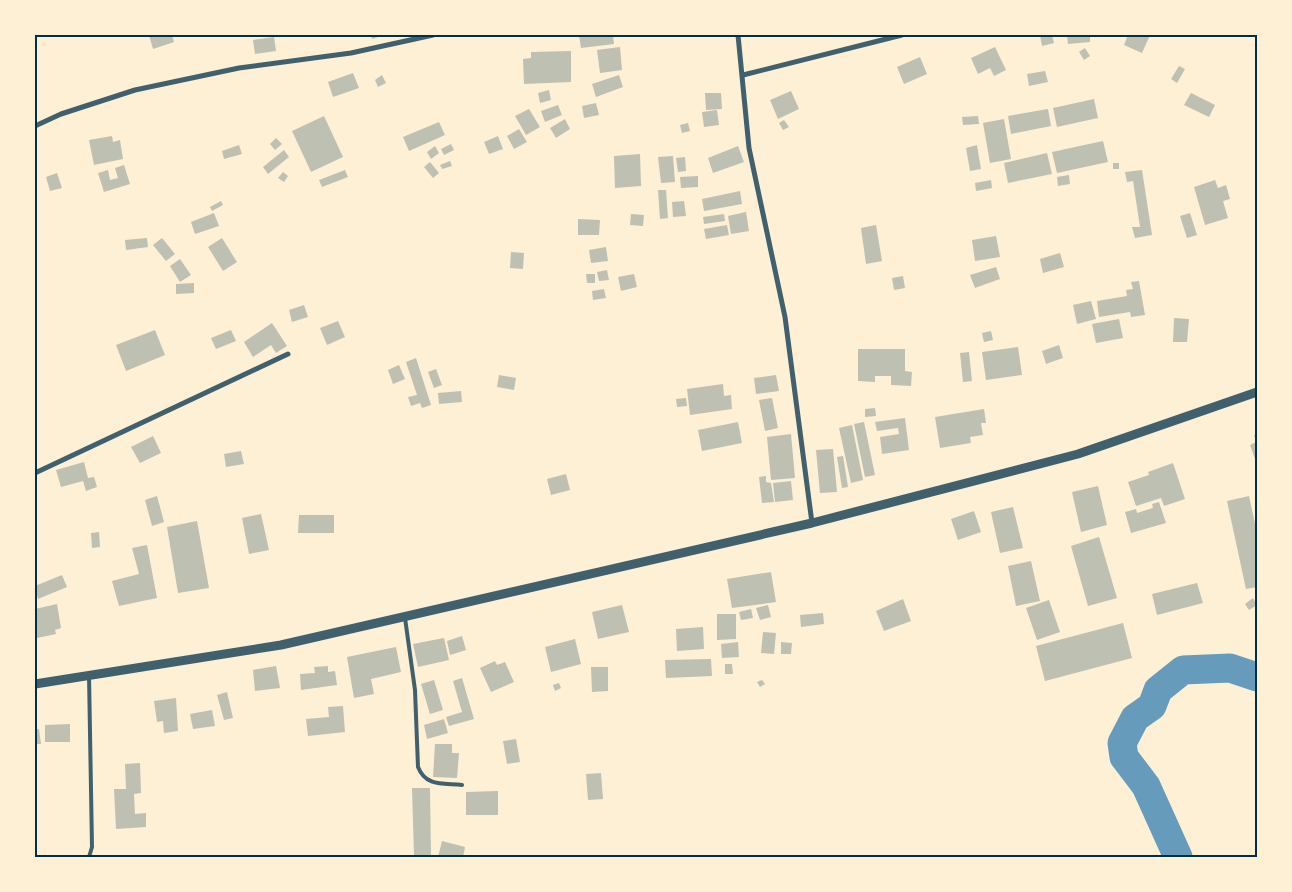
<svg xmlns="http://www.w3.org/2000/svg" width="1292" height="892" viewBox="0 0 1292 892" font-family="Inter,sans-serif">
<rect width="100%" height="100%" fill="#fdf0d5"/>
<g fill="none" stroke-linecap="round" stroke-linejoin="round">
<path stroke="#669bbc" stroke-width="29" d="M1178 857 1146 786 1124 757 1122 743 1135 718 1152 706 1158 690 1183 670 1230 668 1257 677"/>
</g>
<path fill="#bec0b2" d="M149 35H172L174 42 153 49Z
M371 35H384L372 39Z
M579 35H613L614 44 581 48Z
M1040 35H1052L1054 43 1042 46Z
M1067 35H1090V42L1068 44Z
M1128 35H1150L1142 53 1124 45Z
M274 37 276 51 255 54 253 40Z
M620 47 622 70 600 73 597 50Z
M995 47 1006 70 994 76 990 68 978 74 971 58Z
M1085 48 1090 56 1084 60 1079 52Z
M571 51V82L524 84 523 59 531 58V52Z
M920 57 927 74 904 84 897 67Z
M1179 66 1185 69 1177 83 1171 79Z
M1045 71 1048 82 1029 86 1027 74Z
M353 73 359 88 333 97 328 82Z
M382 75 386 83 378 87 375 80Z
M619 75 623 87 596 97 592 84Z
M549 90 551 100 540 103 538 93Z
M791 91 799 109 778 119 770 100Z
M705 93H721L722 109 706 110Z
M1191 93 1215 105 1209 117 1184 105Z
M1094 99 1098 118 1057 127 1053 108Z
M596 103 599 115 584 118 582 106Z
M558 105 562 115 545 122 541 111Z
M529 109 540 127 526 135 515 116Z
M1048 109 1051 126 1011 134 1008 116Z
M717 110 719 125 704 127 702 112Z
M324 116 343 157 311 172 292 131Z
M978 116 979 124 963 125 962 117Z
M565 119 570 129 556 138 550 128Z
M1004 119 1011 159 990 163 983 123Z
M784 120 789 127 783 130 779 123Z
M439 122 445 135 409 151 403 137Z
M688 123 690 131 682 133 680 125Z
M519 129 527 142 514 149 507 136Z
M112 136 113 142 120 140 123 159 94 165 89 140Z
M498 136 503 149 489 154 484 142Z
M276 138 282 144 275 150 270 144Z
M1103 141 1108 162 1057 173 1052 152Z
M451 144 454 150 444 155 441 149Z
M239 145 242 154 224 159 222 151Z
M977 145 981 169 970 171 966 148Z
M435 146 439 153 431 159 427 152Z
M738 146 744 162 713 173 708 158Z
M284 150 289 157 268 174 263 167Z
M1047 153 1052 174 1008 183 1004 163Z
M640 154 641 186 615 188 614 156Z
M673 156 675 182 661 183 658 157Z
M685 157 686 171 678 172 676 158Z
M450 161 452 166 442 169 440 165Z
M430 162 439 173 433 178 424 167Z
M1113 163H1119V169H1113Z
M124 165 130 184 104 192 98 173 108 170 110 180 118 178 115 168Z
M345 170 348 177 322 187 319 180Z
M1142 170 1152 235 1135 238 1132 227H1140L1133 181 1127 182 1125 172Z
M283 172 288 176 284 182 278 178Z
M57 173 62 188 50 191 46 177Z
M1069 175 1070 184 1058 186 1057 177Z
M698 176V187L681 188 680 177Z
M991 180 992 188 976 191 975 183Z
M1215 180 1218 188 1226 185 1230 199 1223 201 1228 218 1205 225 1194 187Z
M658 190H666L668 218 660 219Z
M740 191 742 204 704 211 702 199Z
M221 201 223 205 212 211 210 207Z
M684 201 686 216 673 217 672 202Z
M746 212 749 231 731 234 728 216Z
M214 213 219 226 195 234 191 222Z
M1190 213 1197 235 1187 238 1180 216Z
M631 214 644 215 643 226 630 225Z
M724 214 725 221 704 224 703 217Z
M578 219 600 220 599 235H578Z
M727 225 729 235 706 239 704 229Z
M876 225 882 261 866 264 861 228Z
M996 236 1000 257 975 261 972 240Z
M147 238 148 247 126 250 125 240Z
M162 238 175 254 166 261 153 245Z
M222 238 237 262 223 271 208 247Z
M606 247 608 261 591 263 589 250Z
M511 252 524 253 523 269 510 268Z
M1060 253 1064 267 1043 273 1040 259Z
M180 259 191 275 180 282 170 266Z
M996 267 1000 279 975 288 970 275Z
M607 270 609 280 599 281 597 272Z
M586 274H595V283H587Z
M634 274 637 287 621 291 618 277Z
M903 276 905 288 894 290 892 278Z
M1139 281 1145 315 1131 317 1130 312 1099 317 1097 301 1127 296 1126 290 1133 289 1131 282Z
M194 283V293L176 294V284Z
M604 289 606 298 593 300 592 291Z
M1091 301 1096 319 1077 324 1073 305Z
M304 305 308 317 292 322 289 310Z
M1174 318 1189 319 1187 342H1173Z
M1119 319 1123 338 1096 343 1092 324Z
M338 321 345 337 327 345 320 328Z
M272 323 287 346 276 353 271 345 253 357 244 342Z
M155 330 165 355 126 371 116 345Z
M231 330 236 341 216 349 211 338Z
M991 331 993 340 984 342 982 333Z
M1059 345 1063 358 1046 364 1042 351Z
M1018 347 1022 375 986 380 982 352Z
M858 349H905V371L912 372 911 386 891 385V376H875V382L858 381Z
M969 352 972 381 963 382 960 353Z
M416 358 431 405 422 408 420 403 411 406 408 397 417 395 406 362Z
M399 365 405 379 393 384 388 370Z
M436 369 442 385 434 388 428 372Z
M499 375 516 378 514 390 497 387Z
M776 375 779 391 756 394 754 378Z
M723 384 724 396 731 395 732 409 690 415 687 389Z
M461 391 462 402 439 404 438 393Z
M686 398 687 406 677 407 676 399Z
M772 398 778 428 765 431 759 400Z
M875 408 876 416 865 417V409Z
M984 409 986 423H981L983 435 970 437 971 443 940 448 935 417Z
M905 418 909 450 882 454 880 437 899 434 898 428 877 431 875 422Z
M738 422 742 443 702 451 698 430Z
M864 422 875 475 865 477 854 424Z
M852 425 863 480 851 483 839 428Z
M791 434 795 478 771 480 767 437Z
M1257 434V458L1255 459 1250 445 1256 442 1254 435Z
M153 436 161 453 140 463 131 447Z
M833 449 837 492 820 493 816 450Z
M241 451 244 464 226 467 224 454Z
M843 456 848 487 842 488 837 457Z
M84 462 88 478 94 477 97 487 86 491 83 481 61 487 56 470Z
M1173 463 1185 499 1164 506 1161 498 1136 506 1128 482 1149 475 1148 472Z
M566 474 570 490 551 495 547 479Z
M766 476V482L771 483 774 502 762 503 759 477Z
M791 481 793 500 775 502 773 483Z
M1098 486 1107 525 1081 532 1072 492Z
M157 496 164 522 152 526 145 500Z
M1249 496 1257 533V587L1246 589 1227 501Z
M1159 502 1166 523 1131 533 1125 512 1136 509 1137 513 1153 508 1152 504Z
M1013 507 1023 548 1000 553 991 512Z
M974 511 981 532 958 540 951 519Z
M261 514 269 550 249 554 242 518Z
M299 515H334V533H298Z
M197 521 209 588 178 593 167 527Z
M99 532 100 547 92 548 91 533Z
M1099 537 1117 598 1088 606 1071 546Z
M147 545 157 598 119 606 112 581 139 574 132 548Z
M1031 561 1040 601 1016 606 1008 566Z
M771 572 776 602 732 608 727 579Z
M62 575 67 587 38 599 35 586Z
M1197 583 1203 603 1157 615 1152 594Z
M1253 598 1257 605 1249 610 1245 604Z
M903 599 911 621 884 631 876 611Z
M1049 600 1060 632 1037 640 1026 608Z
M57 604 61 628 55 630 56 634 37 638 35 609Z
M622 605 629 632 598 639 592 612Z
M768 605 771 617 760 620 756 608Z
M751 609 753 618 741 620 739 612Z
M823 613 824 624 801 627 800 615Z
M717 614H736V639L717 640Z
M1123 623 1132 658 1045 681 1036 646Z
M703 627 704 649 677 651 676 629Z
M763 632 776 633 774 654 761 653Z
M462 636 466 650 450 655 447 641Z
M444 638 449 660 418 667 413 644Z
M575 639 581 664 551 672 545 647Z
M738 642 739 657 722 658 721 644Z
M781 642 792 643 791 654H781Z
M396 647 401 672 371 679 374 694 354 698 347 657Z
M711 659 712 676 666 678 665 660Z
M495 661 497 665 505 662 514 682 491 692 480 668Z
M725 664H732L733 674H725Z
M276 666 280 688 255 691 253 670Z
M328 666V672L335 671 337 685 301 690 300 674 315 673 314 667Z
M591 667H608V691L592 692Z
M462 678 474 719 449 726 446 717 462 712 453 681Z
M434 680 443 710 430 714 421 684Z
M762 680 765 684 760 687 757 682Z
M559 683 561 688 555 691 553 685Z
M227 692 233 718 224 720 217 695Z
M176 698 178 731 164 733 163 721 157 722 154 701Z
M343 706 345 732 308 736 306 719 329 717 328 707Z
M212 710 215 726 193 729 190 714Z
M444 719 448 733 427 739 424 725Z
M70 724V742H45V725Z
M39 729 41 744H35V730Z
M516 739 520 762 507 764 503 741Z
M435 744H452V753H459L457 778 433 777Z
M140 763 141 793 134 794 135 814 146 813V827L116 829 114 789H126L125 764Z
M601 773 603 799 588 800 586 774Z
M412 788H430L431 855H414Z
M498 791V815H466V792Z
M442 841 465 847 463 857H438Z"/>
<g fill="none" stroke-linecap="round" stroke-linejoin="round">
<path stroke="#3f606c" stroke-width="4" d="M405 618 415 690 418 767C426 787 443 783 462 785
M89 675 92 847 89 857"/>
<path stroke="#3f606c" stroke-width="5" d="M738 35 749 148 785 317 812 523
M743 75 902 35
M35 126 61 114 135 90 239 68 351 53 433 35
M35 473 288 354"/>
<path stroke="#3f606c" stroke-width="9" d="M35 684 281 645 812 523 1078 454 1257 392"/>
</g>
<rect width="1292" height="892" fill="none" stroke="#fdf0d5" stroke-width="72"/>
<rect x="36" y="36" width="1220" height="820" fill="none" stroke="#003049" stroke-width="2"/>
</svg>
